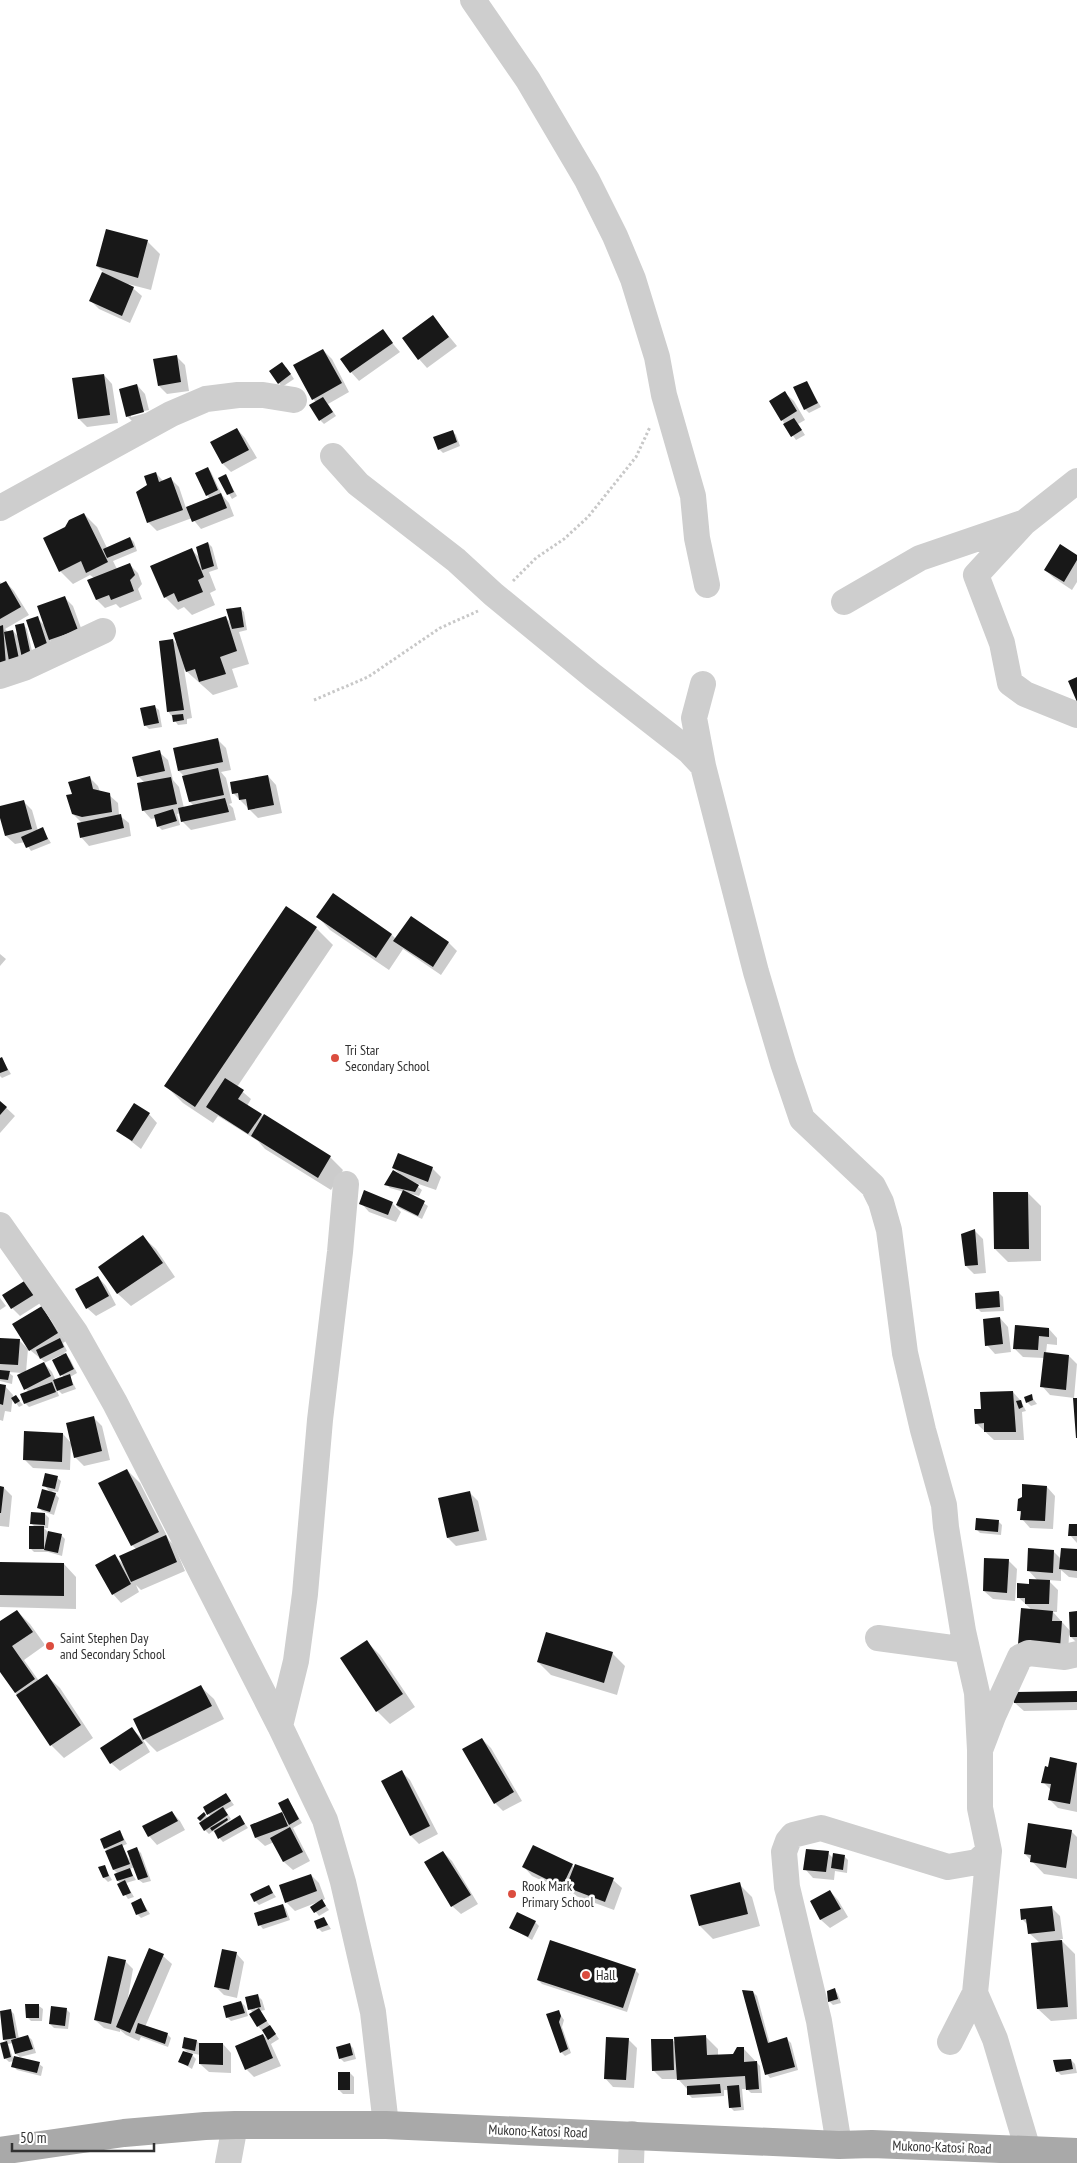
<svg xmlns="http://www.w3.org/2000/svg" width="1077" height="2163" viewBox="0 0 1077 2163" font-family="'PT Sans Narrow',sans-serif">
<rect width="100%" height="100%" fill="#fff"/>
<path fill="#0003" fill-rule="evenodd" d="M147 241 160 254 151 290 128 284 142 296 130 323 99 309 91 301 103 272 97 266Z
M433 317 457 346 427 368 419 359Z
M382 331 400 352 359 381 351 372Z
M323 350 332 359 349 392 328 404 336 416 324 424 320 420 316 402 313 399Z
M176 356 185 365 189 391 167 394 159 386Z
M286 367 294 379 282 387 279 383Z
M104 375 112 384 118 423 87 427 79 419Z
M806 382 821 407 809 413 805 409Z
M137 385 145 394 149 410 131 414V417L150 412 136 425 127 416Z
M785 393 794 401 805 420 798 424 805 435 796 440 782 420Z
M237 429 245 438 257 458 231 472 223 464Z
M452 431 456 435 460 446 443 453 439 449Z
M208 468 211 472 222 495 229 503 234 516 201 529 192 518 157 531 148 522V485L156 473 163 481 171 479 179 487 186 508 210 499 207 495Z
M226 476 237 496 232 499 220 479Z
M84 514 97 527 107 548 130 538 134 542 137 551 113 561 117 569 129 564 138 573 142 584 138 589 142 599 120 608 116 604 105 608 97 600 94 578 90 575 73 584 60 571 66 528Z
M208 543 212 547 218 569 209 572 216 590 210 593 215 605 192 615 184 607 178 610 165 597 192 550 200 558Z
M1077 556V582L1072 590 1054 578 1045 570Z
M0 582 2 584 6 582 14 591 29 615 5 629 8 632 13 631 19 637 24 625 27 629 34 660 0 673Z
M65 598 73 606 85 639 58 648 50 640 57 658 47 662 37 618 45 626Z
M240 608 244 612 247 630 239 632 249 664 232 669 238 687 213 695 184 669 192 718 187 719V724L178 725 168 711 173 640 179 646 226 618 232 624Z
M155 707 159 710 162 727 149 729 145 725Z
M218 740 226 748 231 770 221 772 226 778 232 803 229 804 233 808 236 820 191 830 182 821 181 813 177 814 180 825 162 830 158 826 156 818 151 819 143 810 145 783 138 776 159 752 168 760 173 780 179 787 184 808 194 806 190 802 184 776 179 771Z
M268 776 276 785 282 813 258 818 233 793Z
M89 777 98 786 100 792 109 795 118 803 119 815 129 823 131 836 89 846 81 837 82 823 73 814V795Z
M23 801 32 810 38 831 42 829 51 843 31 851 25 842 15 844 6 836 0 813V807Z
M318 917 391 934 396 939 449 943 457 951 441 975 403 949 389 970 330 930Z
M316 928 333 945 237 1087 251 1099 247 1106 330 1157 343 1170 331 1190 265 1149 258 1141 218 1116 213 1123 183 1103 165 1085Z
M0 954 6 959 0 966Z
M2 1059 11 1074 2 1078 0 1076V1060Z
M0 1102 15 1116 0 1133Z
M149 1114 157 1123 141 1149 118 1131Z
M393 1168H432L441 1177 436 1190 410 1181 422 1190 419 1196 408 1193 428 1206 422 1219 397 1207 404 1192 390 1188 386 1184 400 1174Z
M1028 1193 1041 1206V1261L1008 1262 995 1249Z
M361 1203H392L401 1212 396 1222 369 1212Z
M974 1230 983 1239 986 1273 974 1274 966 1266Z
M143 1237 156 1249 175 1277 131 1306 118 1294 99 1267Z
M98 1277 106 1286 116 1305 96 1316 87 1308Z
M26 1281 42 1302 20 1316 12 1308Z
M999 1293 1003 1297 1004 1311 981 1312 977 1308Z
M0 1298 6 1306 0 1310Z
M41 1307 66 1341 63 1343 67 1351 64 1353 70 1359 77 1373 70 1377 76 1389 62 1394 56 1388 59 1396 29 1407 25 1403 29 1392 26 1389 23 1373 8 1372 13 1376 12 1384 0 1381V1339L19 1340 28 1349 26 1372 45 1362 30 1350 14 1325ZM61 1355 62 1357 54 1361 64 1378 56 1381 52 1372 44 1363Z
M1000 1318 1008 1327 1011 1352 995 1354 987 1345Z
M1049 1329 1057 1338V1345L1047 1344 1046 1353 1069 1356 1077 1364 1074 1398 1050 1395 1042 1386 1044 1358 1023 1357 1014 1348Z
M0 1386H5L13 1395 11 1412 5 1411 3 1421 0 1420Z
M1013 1392 1021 1401 1026 1411 1022 1412 1024 1440H994L976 1423 982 1411Z
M1031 1396 1037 1404 1031 1406 1027 1402Z
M16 1397 23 1405 19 1407 16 1403Z
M93 1417 102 1426 110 1460 84 1466 75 1457 71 1444 70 1470 33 1468 24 1459 63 1434 72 1444Z
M127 1470 140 1483 169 1540 174 1545 185 1571 141 1590 136 1585 139 1592 121 1603 113 1594 114 1555 125 1566 136 1549 132 1545Z
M57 1478 61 1481 58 1492 52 1491 59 1498 54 1515 42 1511 38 1507 51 1493 44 1485Z
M0 1487 4 1488 12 1496 9 1527 0 1526Z
M1047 1487 1055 1496 1053 1529 1030 1528 1022 1519V1514L1018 1510Z
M470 1493 478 1501 487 1540 456 1546 448 1538 439 1499Z
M45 1514 49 1518 48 1528H44L48 1532 61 1535 65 1539 62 1556 48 1552H34L30 1548 35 1527 31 1523Z
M998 1521 1002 1525 1001 1535 980 1533 976 1529Z
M1077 1525V1543L1070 1535Z
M1053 1551 1061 1559 1077 1551V1578L1069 1577 1061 1570V1581L1048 1580 1058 1590 1057 1612H1053L1071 1632 1077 1613V1643L1069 1635 1068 1656 1032 1610 1018 1597 1030 1585 1038 1581 1028 1570Z
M1008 1560 1017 1569 1015 1601 993 1599 984 1591Z
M0 1563 64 1564 76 1577V1609L0 1607Z
M17 1611 30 1624 45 1645 24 1660 39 1681 47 1676 60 1688 93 1738 64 1758 51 1745 0 1670V1623Z
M367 1642 380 1655 415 1707 390 1724 377 1711 342 1658Z
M612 1653 625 1666 617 1695 551 1675 538 1662Z
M201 1687 214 1699 224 1719 157 1752 144 1739Z
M1077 1692V1710L1024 1711 1015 1703Z
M132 1729 142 1738 150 1752 120 1771 111 1763Z
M482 1739 491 1748 522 1801 503 1811 495 1803Z
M1051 1759 1077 1764V1812L1058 1808 1049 1799 1051 1790 1043 1782 1049 1768Z
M402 1772 410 1780 438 1834 419 1844 411 1836Z
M226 1794 234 1805 225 1810 231 1819 227 1822 228 1824 240 1817 248 1828 223 1842 213 1831 209 1834 205 1830 199 1818 204 1814 208 1818 211 1816 208 1814Z
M288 1799 302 1823 293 1828 310 1861 293 1870 284 1862 274 1842 265 1846 256 1838 252 1825 282 1813 286 1818Z
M172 1812 180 1821 185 1830 157 1845 149 1836Z
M120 1831 127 1844 122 1846 129 1859 137 1849 141 1853 151 1881 143 1883 139 1880 135 1867 129 1869 136 1880 126 1883 134 1897 128 1899 119 1885 121 1884 118 1881V1874L114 1870 108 1851 105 1848Z
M1071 1831 1077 1837V1879L1044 1874 1025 1854Z
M443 1852 452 1861 478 1904 461 1914 452 1906Z
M828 1853 833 1858 844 1856 848 1860 847 1873 835 1871 834 1880 813 1878 805 1869Z
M572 1865 574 1868 575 1865 613 1880 622 1888 614 1910 576 1896 572 1892 571 1894 532 1876 524 1867Z
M104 1866 112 1880 108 1882 104 1878Z
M311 1875 319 1883 325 1899 322 1901 329 1910 319 1916 312 1907 318 1902 295 1911 286 1902Z
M739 1884 752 1897 760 1926 713 1939 700 1926Z
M269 1887 276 1897 259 1905 255 1901Z
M830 1891 838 1900 848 1917 830 1928 821 1920 811 1902Z
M141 1900 150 1914 141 1918 137 1914Z
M283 1905 286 1909 290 1920 263 1929 260 1925Z
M1051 1907 1060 1916 1063 1939H1060L1075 1954 1077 2019 1051 2021 1038 2009 1040 1943 1029 1933 1028 1925 1022 1919Z
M324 1918 331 1929 322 1932 318 1928Z
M535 1922 539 1926 532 1940 511 1928Z
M150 1950 163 1956 172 1964 145 2027 167 2034 171 2038 168 2047 141 2037 139 2041 126 2035 120 2030V2032L104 2028 95 2020 125 1961 133 1969 127 2003Z
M236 1953 244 1962 237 1998 224 1995 215 1986Z
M635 1970 639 1974 627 2012 542 1984 538 1980Z
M835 1990 838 1994 841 2003 833 2005 829 2001Z
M753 1992 757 1996 770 2044 787 2039 791 2043 798 2070 770 2078 767 2074Z
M258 1996 262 2000 265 2010 260 2011 279 2039 271 2044 281 2066 254 2077 246 2069 263 2035 271 2041 258 2026 253 2013 250 2009Z
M241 2002 245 2006 248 2016 231 2021 227 2017Z
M39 2006 43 2009 42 2021H31L27 2017Z
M66 2009 70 2013 68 2029 54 2028 50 2024Z
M10 2010 14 2014 19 2039 28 2036 32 2040 36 2053 20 2057 16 2054 13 2043 8 2044 13 2058 39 2064 43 2067 41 2076 17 2070 13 2066 14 2061 9 2062 5 2058 7 2042 4 2040 0 2012Z
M558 2011 564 2020 562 2027 571 2053 565 2056 561 2052Z
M705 2036 718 2049V2056L734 2055 743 2048 760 2066 762 2093H751L747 2089H742L744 2110 734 2111 730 2107 728 2090H724V2096L692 2098 688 2094V2090L678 2079H662L653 2070 672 2040 676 2043Z
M628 2039 637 2048 634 2088 613 2087 605 2078Z
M197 2041 200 2044H223L231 2053V2073L209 2072 200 2064V2055L187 2052 183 2048Z
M349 2044 353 2048 356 2059 344 2062 340 2058Z
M192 2055 196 2059 192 2069 180 2062Z
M1071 2060 1075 2064 1077 2073 1061 2075 1057 2071Z
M350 2073 354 2077V2094H343L339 2090Z"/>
<path fill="#181818" d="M106 229 148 240 138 278 96 266Z
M102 272 134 287 122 316 89 301Z
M433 315 449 337 418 360 402 338Z
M383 329 393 343 350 373 340 359Z
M323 349 342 383 312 400 293 365Z
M177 355 181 382 158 386 153 359Z
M282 362 291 374 278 384 269 371Z
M104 374 110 415 78 419 72 378Z
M807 381 818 403 804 410 793 387Z
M137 384 144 412 126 417 119 389Z
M785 391 797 411 781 421 769 401Z
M323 397 333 412 319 421 309 405Z
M794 418 802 430 791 437 783 424Z
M237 428 249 450 222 464 210 442Z
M453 430 457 442 438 450 433 437Z
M208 467 218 490 206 496 195 473Z
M156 472 159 482 171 477 183 510 147 523 136 492 147 485 144 476Z
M226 474 234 492 227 495 218 478Z
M221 493 227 508 192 522 186 507Z
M84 513 108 562 86 573 81 561 59 572 43 538 65 527 69 520Z
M130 537 134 547 107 558 103 549Z
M208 542 214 566 202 570 196 547Z
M1060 544 1077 555V560L1064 582 1044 570Z
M192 548 204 577 198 580 203 592 178 602 174 593 164 598 150 566Z
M130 563 135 575 130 580 134 591 111 600 109 595 96 600 87 580Z
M6 581 21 607 0 619V584Z
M65 596 78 630 49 640 37 606Z
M241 607 244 627 232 629 226 609Z
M38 616 49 650 37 654 26 620Z
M226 616 237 651 220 657 226 674 199 682 195 669 186 672 173 633Z
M24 623 31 656 22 658 15 625Z
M3 625 6 666H0V626Z
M13 630 19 659 9 661 4 632Z
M173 639 184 710 167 712 159 641Z
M1077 677V702L1068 681Z
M155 705 159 723 144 726 140 708Z
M183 714 184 720 173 722 172 715Z
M218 738 223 762 178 771 173 748Z
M160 750 165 771 137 777 132 757Z
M218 768 224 795 189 802 182 776Z
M268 775 274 805 248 810 246 799 239 800 238 793 232 794 230 782Z
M90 776 93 789 110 793 112 812 82 817 72 814 66 795 72 794 68 782Z
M171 777 177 804 142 811 137 783Z
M225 798 229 812 181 822 178 808Z
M24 800 32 829 5 836 0 818V806Z
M173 809 177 821 157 827 154 815Z
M121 814 124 828 80 838 77 823Z
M43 827 48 839 26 848 21 837Z
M333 893 392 934 376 958 316 917Z
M286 906 317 927 195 1107 164 1086Z
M411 916 449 942 433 967 393 941Z
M2 1057 8 1070 0 1073V1058Z
M225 1078 244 1090 238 1099 262 1114 248 1134 206 1107Z
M0 1101 7 1107 0 1115Z
M134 1103 150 1113 132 1141 116 1131Z
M264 1114 331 1156 318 1178 251 1136Z
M398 1153 433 1167 428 1182 392 1168Z
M393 1170 419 1185 415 1192 384 1185Z
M364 1190 393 1202 388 1215 359 1204Z
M403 1190 425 1201 418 1216 396 1205Z
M993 1192H1028L1029 1249H994Z
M975 1229 978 1265 965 1266 961 1234Z
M143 1235 163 1263 117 1294 98 1267Z
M98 1276 109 1296 86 1309 75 1289Z
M26 1280 35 1294 11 1309 2 1295Z
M999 1291 1000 1307 976 1309 975 1293Z
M42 1306 58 1333 29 1351 12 1324Z
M1000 1317 1003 1344 985 1346 983 1319Z
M1015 1325 1049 1328V1337L1039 1336 1038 1350 1013 1349Z
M0 1338 20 1339 18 1365 0 1364Z
M60 1338 64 1347 40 1359 36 1350Z
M1044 1352 1069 1355 1066 1390 1040 1387Z
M66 1353 74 1369 60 1376 52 1360Z
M44 1362 51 1376 24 1390 17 1375Z
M0 1370 10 1371 8 1380 0 1379Z
M70 1374 73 1385 57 1391 53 1380Z
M52 1382 56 1392 24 1404 20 1394Z
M0 1384 6 1385 3 1405 0 1404Z
M1013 1391 1016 1432H984V1423L975 1424 974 1409H981L980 1392Z
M1032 1394 1033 1400 1026 1403 1024 1397Z
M16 1395 20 1401 15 1404 11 1398Z
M1073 1398H1077V1438H1076Z
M1021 1400 1023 1407 1019 1409 1016 1401Z
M94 1416 102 1451 74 1458 66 1423Z
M24 1431 63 1433 62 1462 23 1460Z
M127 1469 159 1532 131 1546 98 1483Z
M45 1473 58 1476 55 1489 42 1486Z
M1022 1484 1047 1486 1045 1521 1020 1520 1021 1511H1017L1018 1499 1022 1497Z
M0 1486 4 1487 1 1513H0Z
M42 1489 56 1493 50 1512 37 1508Z
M470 1491 479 1531 447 1538 438 1498Z
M31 1512 45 1513V1525L30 1524Z
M976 1518 999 1520 998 1532 975 1530Z
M1069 1524H1077V1536H1068Z
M29 1526H44V1549H29Z
M48 1531 62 1534 58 1553 44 1550Z
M166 1535 177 1562 131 1582 119 1556Z
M1028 1548 1054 1550 1053 1573 1027 1571Z
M1061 1548 1077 1549V1571L1059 1569Z
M115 1554 131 1584 112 1595 95 1565Z
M984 1558 1009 1559 1007 1593 983 1591Z
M0 1562 64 1563V1596L0 1595Z
M1029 1579 1050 1580 1049 1604H1025V1598H1017V1583L1029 1584Z
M1021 1608 1053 1611 1052 1621H1062L1060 1648 1018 1644Z
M17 1610 33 1632 12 1646 35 1679 15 1693 0 1672V1621Z
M1077 1611V1637H1070L1069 1612Z
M546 1632 613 1652 604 1683 537 1662Z
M367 1640 403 1694 376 1712 340 1658Z
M47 1674 81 1725 50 1746 16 1695Z
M201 1685 212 1706 143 1740 133 1719Z
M1077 1691V1702L1014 1703 1013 1692Z
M132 1727 143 1743 110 1764 100 1748Z
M482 1738 514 1792 494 1804 462 1749Z
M1050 1757 1077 1763 1070 1804 1048 1800 1051 1784 1041 1783 1045 1766 1048 1767Z
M402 1770 430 1826 410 1836 381 1781Z
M226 1793 231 1801 207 1815 203 1807Z
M288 1798 299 1819 289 1825 278 1803Z
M223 1807 228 1815 204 1831 199 1823Z
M172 1811 178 1821 148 1837 142 1826Z
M204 1812 206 1815 200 1821 197 1818Z
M282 1812 288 1826 255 1838 250 1825Z
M240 1815 245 1824 218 1839 214 1831Z
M227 1818 228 1820 212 1831 210 1828Z
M1028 1823 1072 1830 1066 1868 1030 1862 1031 1855 1024 1854Z
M290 1827 303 1852 283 1862 270 1838Z
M120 1830 124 1840 104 1849 100 1839Z
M122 1844 130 1864 113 1870 105 1851Z
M533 1845 573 1864 562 1887 522 1867Z
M137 1847 148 1877 138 1880 127 1851Z
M806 1849 829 1851 826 1872 803 1870Z
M443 1851 471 1895 451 1907 424 1862Z
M833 1853 845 1855 843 1870 831 1868Z
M575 1864 614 1878 605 1902 566 1887Z
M105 1865 109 1876 103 1878 98 1867Z
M130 1868 133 1876 117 1881 114 1874Z
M311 1874 317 1891 285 1903 279 1885Z
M125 1880 131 1893 123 1896 117 1884Z
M740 1882 748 1914 699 1926 690 1895Z
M269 1885 273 1893 254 1902 250 1894Z
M830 1890 841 1909 820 1920 810 1901Z
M141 1898 147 1911 136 1915 131 1903Z
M322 1899 326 1906 314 1913 310 1907Z
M283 1904 287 1917 258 1926 254 1913Z
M1052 1906 1055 1931 1028 1934 1026 1919 1021 1920 1020 1909Z
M517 1912 536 1921 528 1937 509 1928Z
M324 1917 328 1925 317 1929 314 1921Z
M550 1940 636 1969 623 2008 537 1980Z
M1062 1940 1068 2007 1037 2009 1031 1943Z
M149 1948 164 1954 130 2033 116 2027Z
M222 1949 237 1952 229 1990 214 1987Z
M108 1956 126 1960 111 2024 94 2020Z
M835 1988 838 1999 828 2002 827 1991Z
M742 1990 753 1991 768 2043 787 2037 795 2067 765 2075Z
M258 1994 261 2007 248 2010 245 1997Z
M241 2001 245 2013 226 2018 223 2006Z
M25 2004H39V2018H26Z
M51 2006 67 2008 65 2026 49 2024Z
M259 2008 267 2021 257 2027 249 2014Z
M11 2009 16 2038 3 2040 0 2011Z
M559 2010 561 2016 559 2022 568 2049 560 2053 546 2014Z
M138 2023 168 2033 165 2044 135 2033Z
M270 2025 276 2034 268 2040 262 2030Z
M263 2034 273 2058 245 2070 235 2046Z
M28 2035 33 2049 15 2054 11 2040Z
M706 2035 707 2055 733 2054 737 2047H744V2062L757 2061 759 2089 746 2090 745 2076 677 2080 674 2037Z
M184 2037 197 2040 195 2051 182 2048Z
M606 2037 629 2038 626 2080 604 2079Z
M651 2039H673L674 2070 652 2071Z
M7 2041 11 2057 4 2059 0 2043Z
M199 2043H223V2065L199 2064Z
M350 2043 353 2055 339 2059 336 2047Z
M183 2051 193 2054 188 2066 178 2062Z
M14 2056 40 2062 37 2073 11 2067Z
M1071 2059 1073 2069 1056 2072 1053 2060Z
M338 2072H350V2090H338Z
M720 2084 721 2093 687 2095V2086Z
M739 2085 741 2107 729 2108 727 2086Z"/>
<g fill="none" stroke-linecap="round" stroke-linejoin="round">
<path stroke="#c8c8c8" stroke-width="3" stroke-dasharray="2.5 2.5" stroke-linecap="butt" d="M513 581 536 558 564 539 588 517 636 457 650 427
M314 700 368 677 440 628 478 611"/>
<path stroke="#cecece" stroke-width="26" d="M473 0 528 80 587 180 615 236 633 279 657 357 664 395 693 496 697 538 707 585
M333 456 358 484 456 560 493 594 593 676 689 751 703 766
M0 508 171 414 206 399 238 395H263L294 400
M1023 524 976 575 1002 643 1010 683 1025 694 1077 715
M844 602 920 558 1025 522 1077 481
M0 676 24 668 103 631
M703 684 694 718 703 766 756 972 783 1063 802 1119 873 1186 881 1202 889 1230 905 1353 923 1430 944 1505 946 1527 963 1631 977 1693 980 1750
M0 1225 75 1332 115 1403 280 1726 325 1820 343 1882 373 2012 386 2125
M878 1638 967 1650
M280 1726 296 1661 305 1594 320 1420 340 1252 346 1184
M975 1993 995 2039 1028 2150
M950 2042 975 1993 989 1851
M839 2145 819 2021 787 1887 784 1852 788 1841 793 1835 821 1828 948 1867 977 1862 989 1851 980 1808V1750L993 1716 1020 1657 1029 1653 1065 1657 1077 1654
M228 2163 235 2125
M631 2163 632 2134"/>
<path stroke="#a9a9a9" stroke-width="28" d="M0 2151 124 2133 205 2126 235 2125H386L839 2145 872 2144 1077 2152"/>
</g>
<g fill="#db4d3f" stroke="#fff" stroke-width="2">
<circle cx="335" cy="1058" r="5"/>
<circle cx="50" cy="1646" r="5"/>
<circle cx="512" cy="1894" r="5"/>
<circle cx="586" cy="1975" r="5"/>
</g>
<g text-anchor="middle" stroke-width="5" stroke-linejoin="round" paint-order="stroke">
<g font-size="14" fill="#313131" stroke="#fff" text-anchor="start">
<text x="345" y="1055">Tri Star<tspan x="345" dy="16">Secondary School</tspan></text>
<text x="60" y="1643">Saint Stephen Day<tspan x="60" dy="16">and Secondary School</tspan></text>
<text x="522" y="1891">Rook Mark<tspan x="522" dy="16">Primary School</tspan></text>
<text x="596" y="1980">Hall</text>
</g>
<g font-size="14" fill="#313131" stroke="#fff">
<text transform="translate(538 2131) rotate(2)" y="5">Mukono-Katosi Road</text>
<text transform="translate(942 2147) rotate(2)" y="5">Mukono-Katosi Road</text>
</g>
</g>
<path d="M12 2143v8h142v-8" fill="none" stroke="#313131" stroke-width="2.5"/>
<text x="20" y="2143" font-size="15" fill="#313131" stroke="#ffffff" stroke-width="4" paint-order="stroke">50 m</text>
</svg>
